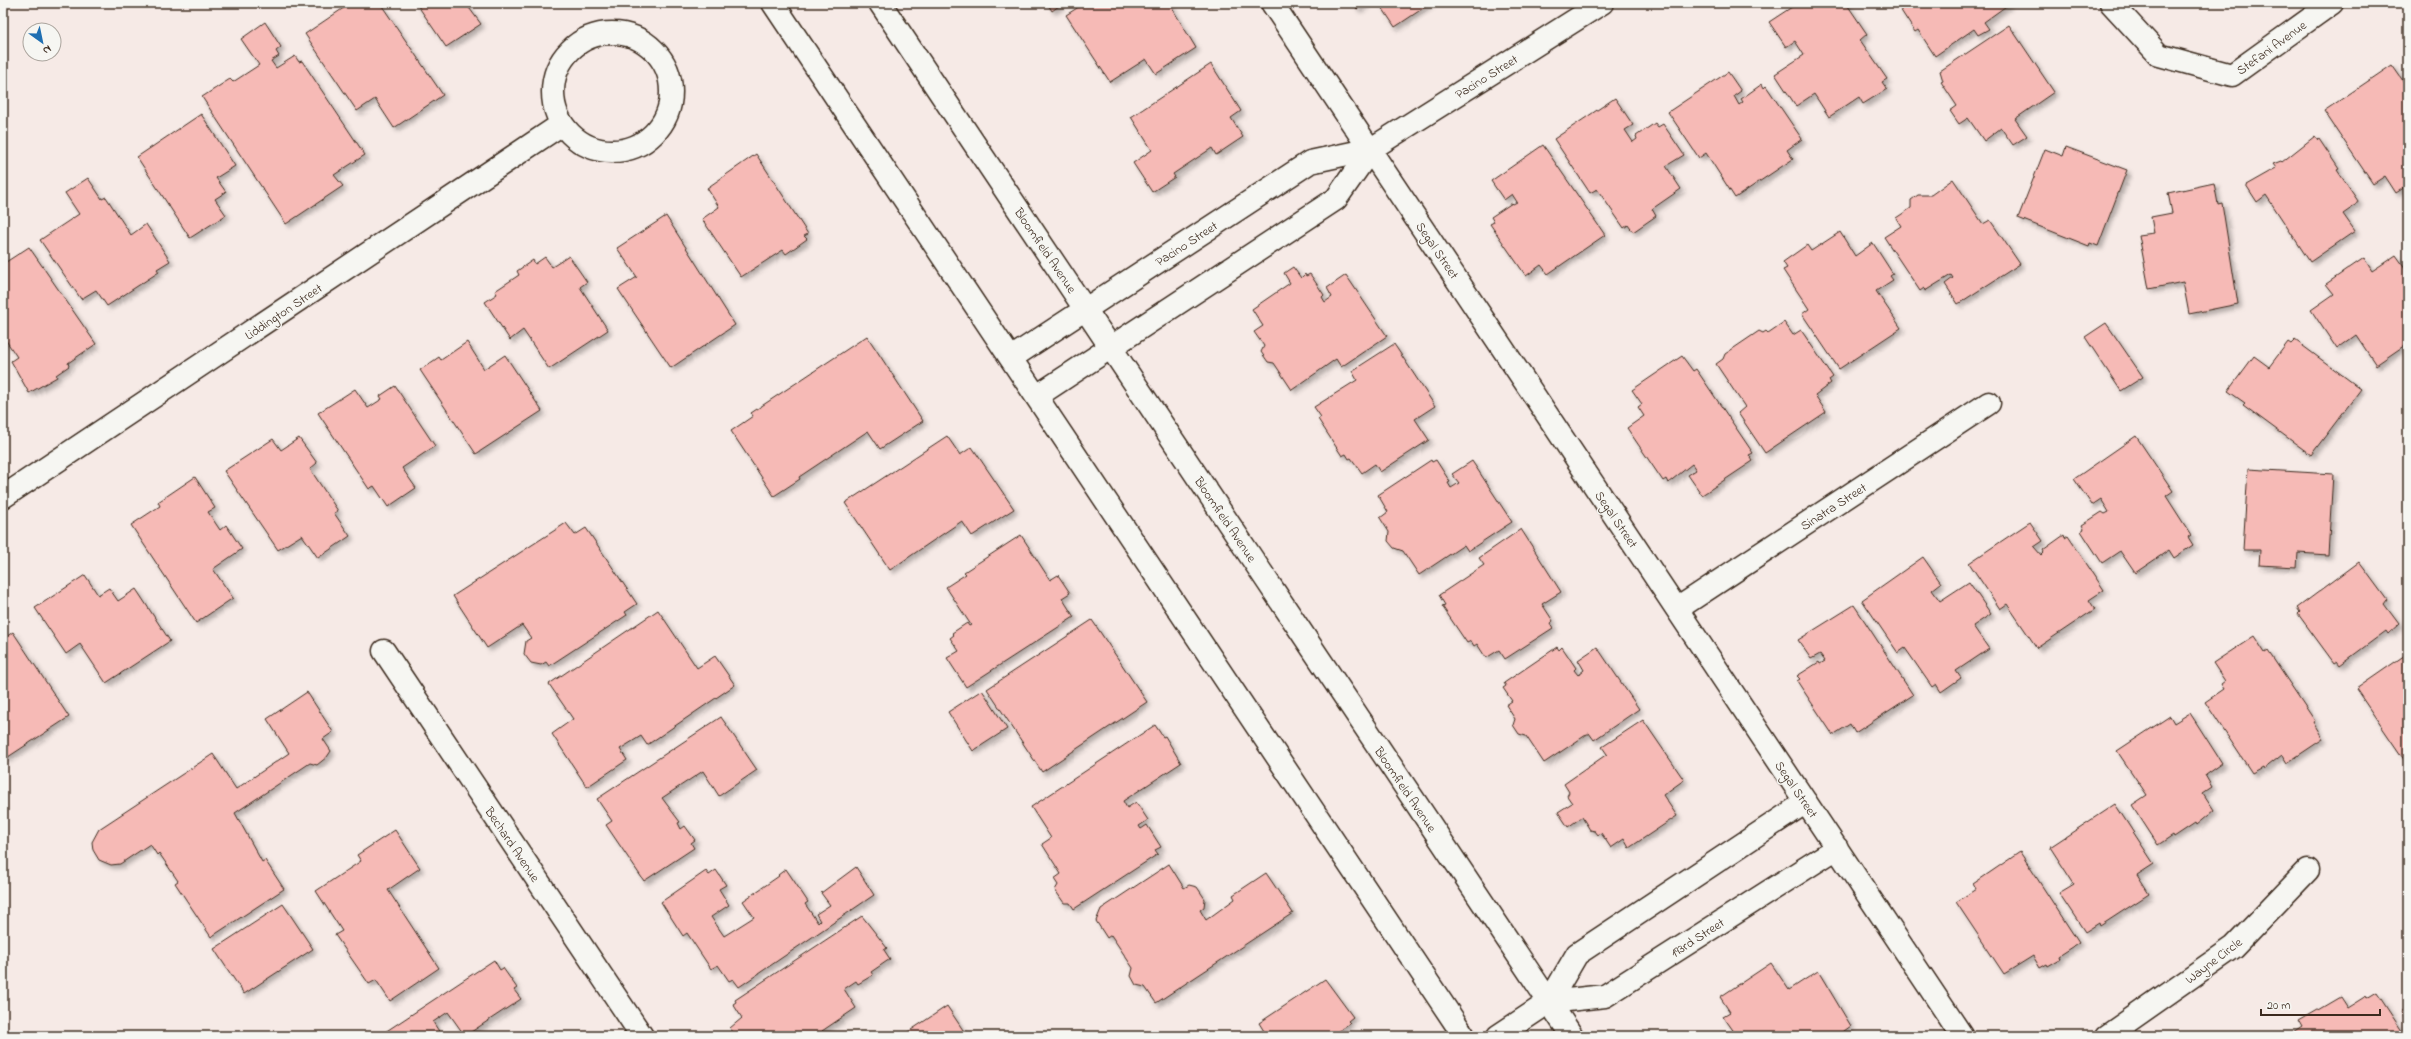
<svg xmlns="http://www.w3.org/2000/svg" width="2411" height="1039" viewBox="0 0 2411 1039" font-family="'Indie Flower',sans-serif">
<defs>
<filter id="shadow"><feDropShadow dx="3.5" dy="3.5" stdDeviation="2" flood-color="#0004"/></filter>
</defs>
<rect width="100%" height="100%" fill="#f6eae6"/>
<filter id="ink" filterUnits="userSpaceOnUse"><feTurbulence type="fractalNoise" baseFrequency=".025" numOctaves="2"/><feDisplacementMap in="SourceGraphic" scale="8" xChannelSelector="R" yChannelSelector="G"/><feConvolveMatrix kernelMatrix="1 2 1 2 8 2 1 2 1" color-interpolation-filters="sRGB"/></filter>
<g filter="url(#ink)">
<path fill="#f6bab6" stroke="#3b2a1e" filter="url(#shadow)" d="M351 3H380L443 95 394 128 375 99 357 111 305 34Z
M416 3H471L467 5 481 24 446 47Z
M1047 3H1063L1052 11Z
M1085 3H1169L1196 48 1156 74 1146 59 1110 82 1066 15Z
M1353 3H1367L1357 9Z
M1379 3H1431L1395 27Z
M1798 3H1846L1867 34 1860 40 1887 79 1882 82 1887 89 1863 104 1859 97 1829 117 1814 94 1796 106 1775 74 1804 55 1795 41 1786 47 1769 22Z
M1901 3H2008L2009 4 1984 22 1989 29 1978 35 1974 29 1935 56 1918 30 1915 32 1900 9 1903 7Z
M265 22 281 47 276 51 279 56 271 61 276 68 295 56 299 62 302 61 365 155 334 175 343 186 286 224 202 97 230 79 233 82 259 65 241 39Z
M2009 25 2054 92 2015 119 2027 136 2013 145 2001 128 1984 141 1968 118 1959 124 1950 111 1957 106 1941 82 1943 81 1940 71Z
M1211 64 1241 111 1231 118 1243 137 1216 155 1212 148 1173 174 1175 177 1152 192 1133 163 1152 150 1131 117Z
M2392 65 2408 88V185L2396 193 2385 176 2373 184 2324 111Z
M1728 72 1741 91 1734 96 1739 105 1743 102 1741 99 1762 84 1764 88 1766 86 1802 139 1787 150 1793 159 1735 198 1706 153 1699 158 1668 112Z
M1615 98 1633 125 1625 130 1633 142 1637 139 1636 136 1655 123 1658 127 1663 124 1684 155 1666 166 1681 189 1652 209 1656 216 1633 232 1628 225 1624 228 1597 189 1590 193 1554 139Z
M201 114 235 166 216 178 226 192 215 199 226 215 190 238 137 157Z
M2315 136 2318 140 2319 139 2339 169 2337 170 2358 201 2356 205 2343 214 2355 231 2310 262 2266 195 2257 202 2246 185 2276 168 2273 164 2281 161 2282 162Z
M1543 145 1605 235 1548 274 1541 265 1526 276 1490 224 1494 222 1491 217 1512 203 1513 204 1517 202 1512 194 1504 200 1491 181Z
M2066 147 2127 170 2098 246 2090 243 2089 246 2018 218 2045 149 2063 156Z
M756 154 808 234 804 236 807 239 786 254 783 250 741 277 702 219 719 207 707 188Z
M88 178 102 199 106 197 131 235 146 224 170 261 157 269 159 272 107 306 96 290 81 299 40 240 79 214 65 193Z
M1953 179 1983 224 1990 220 2020 264 1958 304 1945 284 1953 278 1951 275 1925 291 1924 288 1920 291 1884 237 1901 226 1896 218 1911 208V200L1918 195H1931Z
M2214 183 2218 204 2222 203 2238 304 2189 314 2183 282 2149 289 2139 235 2154 233 2151 217 2172 213 2168 193Z
M666 216 735 325 671 368 618 289 637 277 617 248Z
M1840 232 1855 256 1873 243 1893 274 1890 276 1893 280 1876 291 1901 328 1839 369 1802 314 1809 309 1783 270 1787 268 1783 262 1807 245 1811 251Z
M29 247 96 344 68 363 69 366 56 375 57 377 29 393 11 361 17 357 5 339 3 341V257L6 262Z
M2396 255 2408 272V343L2376 365 2356 335 2337 349 2311 310 2334 294 2326 284 2364 258 2372 271Z
M569 256 587 282 580 287 608 330 549 369 523 330 510 340 485 302 497 294 495 291 519 275 517 271 533 260 535 264 545 257 552 267Z
M1293 267 1301 278 1305 274 1306 276 1310 274 1324 295 1322 297 1325 302 1332 297 1327 288 1346 275 1387 336 1341 367 1336 359 1292 390 1274 363 1268 362 1261 352 1264 346 1254 332 1263 326 1252 309 1290 283 1284 273Z
M1784 322 1793 335 1801 330 1833 377 1829 380 1831 383 1815 395 1826 412 1765 453 1738 413 1745 407 1716 364 1723 359 1725 354 1759 331 1763 333 1766 331 1768 333Z
M2106 323 2143 377 2121 391 2085 337Z
M867 336 923 421 880 449 868 431 799 477 800 479 774 496 731 431 753 416 751 413Z
M2295 340 2361 389 2311 455 2243 405 2245 403 2228 391 2254 356 2269 367 2288 342 2291 344Z
M467 342 484 369 505 355 542 411 476 454 420 370 439 357 441 360Z
M1394 344 1435 406 1415 419 1429 440 1380 472 1375 464 1362 473 1351 458 1349 459 1346 454 1342 456 1318 419 1321 417 1314 407 1357 380 1352 371Z
M1682 356 1693 371 1696 369 1753 453 1749 455 1753 461 1702 495 1688 475 1696 470 1692 464 1668 483 1666 479 1663 481 1627 428 1644 416 1638 407 1642 404 1632 390Z
M395 386 435 446 402 468 416 488 388 507 374 486 369 489 318 413 355 389 368 408 382 399 380 396Z
M947 436 960 455 972 447 1014 509 972 536 962 521 890 570 845 503Z
M2136 436 2173 491 2166 496 2191 535 2188 537 2193 545 2174 558 2169 550 2135 573 2120 551 2102 563 2081 531 2084 529 2082 525 2102 512 2105 514 2109 512 2101 499 2092 505 2074 479Z
M299 438 317 463 310 469 338 511 334 513 350 536 318 558 302 535 278 550 224 471 273 439 281 450Z
M1431 460 1432 462 1436 460 1450 482 1448 483 1451 488 1459 483 1452 474 1472 461 1512 522 1468 551 1464 545 1419 575 1403 551 1394 548 1388 541 1389 532 1380 518 1388 512 1378 495Z
M2248 469 2333 474 2328 555 2298 553 2297 567 2259 565 2260 550H2243Z
M195 477 215 508 208 512 220 530 226 525 242 549 213 569 233 598 196 623 131 525 160 506 158 502Z
M2030 522 2043 541 2034 547 2041 555 2044 552 2043 550 2064 535 2065 538 2068 536 2104 590 2089 600 2095 609 2037 648 2007 604 2000 609 1969 563Z
M566 523 575 535 586 528 637 604 625 612 627 615 549 666 546 662 541 665 531 663 524 654 526 641 531 638 522 625 487 648 453 596Z
M1521 529 1561 592 1542 604 1553 621 1550 623 1553 628 1505 659 1499 650 1486 658 1477 644 1474 646 1471 641 1467 643 1442 606 1445 605 1439 595 1484 565 1479 558Z
M1021 535 1050 580 1058 575 1070 593 1062 598 1074 617 966 687 947 658 959 651 950 638 954 635 952 633 967 623 969 626 971 625 946 587 966 574 964 572Z
M1923 557 1941 583 1932 590 1940 601 1969 582 1991 614 1973 626 1989 649 1956 671 1961 678 1941 692 1936 684 1932 687 1905 648 1898 653 1862 600Z
M2359 562 2387 600 2384 604 2399 624 2388 634 2386 631 2340 665 2337 661 2334 663 2298 614 2300 612 2297 608Z
M85 575 98 595 109 588 118 601 136 589 170 641 106 683 80 644 66 654 35 608Z
M1854 605 1913 695 1855 733 1850 724 1833 735 1797 681 1800 679 1797 676 1819 662 1820 664 1825 661 1820 654 1811 659 1798 640Z
M658 610 697 668 715 656 735 685 647 745 641 736 620 749 627 760 587 787 552 734 573 719 549 684Z
M1092 620 1147 702 1042 772 987 689Z
M13 632 69 717 5 759 3 756V639Z
M2254 636 2265 653 2268 651 2315 721 2313 722 2323 739 2287 763 2282 755 2264 769 2263 767 2252 773 2205 702 2224 689 2221 684 2225 681 2213 663Z
M1557 647 1559 650 1562 647 1576 668 1574 670 1578 675 1584 670 1578 660 1597 647 1639 709 1594 740 1589 733 1544 763 1526 736 1519 734 1513 725 1515 719 1506 705 1512 701 1503 688 1506 686 1504 683Z
M2408 653V759L2405 761 2356 689Z
M982 690 1007 729 973 751 948 712Z
M307 692 333 732 323 739 331 751 327 757 317 765 310 763 235 813 262 862 265 860 284 889 211 937 175 883 178 881 159 853 157 855 150 844 120 864 111 865 99 860 93 850 92 842 99 829 213 754 236 789 289 753 267 719Z
M2190 713 2222 763 2205 775 2212 787 2203 793 2214 810 2196 825 2195 823 2174 837 2173 835 2158 845 2132 805 2147 795 2117 751 2170 716 2174 723Z
M721 717 757 770 719 796 703 771 662 798 680 822 678 823 681 829 685 826 695 840 691 843 694 848 644 881 606 825 612 821 597 799Z
M1643 720 1684 780 1663 795 1677 816 1629 848 1624 839 1611 848 1601 833 1598 835 1595 831 1590 830 1582 817 1568 827 1558 812 1572 803 1567 796 1569 792 1564 784 1607 754 1602 747Z
M1155 725 1163 737 1165 736 1181 763 1123 801 1127 808 1136 802 1148 820 1139 826 1141 829 1147 825 1161 847 1155 850 1158 854 1074 909 1070 903H1064L1055 890 1058 885 1054 879 1061 874 1042 844 1051 838 1031 807Z
M2115 804 2154 864 2137 875 2149 894 2100 926 2099 923 2085 932 2059 893 2074 884 2050 847Z
M395 830 420 868 388 890 439 968 390 1001 376 980 369 984 335 935 342 931 316 891 361 861 357 855Z
M2020 852 2079 943 2059 956 2060 959 2048 966 2047 964 2040 968 2033 956 2004 974 1956 902 1976 889 1973 884Z
M1169 864 1184 888 1189 885 1197 887 1205 899 1204 907 1200 910 1206 920 1235 899 1233 895 1266 873 1293 913 1156 1003 1145 987 1136 985 1131 976 1133 968 1111 935 1107 938 1096 921 1101 909Z
M856 867 874 895 739 987 733 979 729 981 718 965 711 969 687 933 683 936 661 902 706 871 709 875 716 870 726 885 719 889 729 905 711 917 724 936 754 917 743 901 779 876 778 875 786 869 808 902 805 904 818 923 820 921 816 914 830 905 821 893Z
M283 904 313 949 244 994 214 949Z
M862 916 887 948 884 950 890 959 871 972 873 975 858 984 856 981 844 989 856 1008 822 1031V1036H736L730 1028 742 1018 733 1004 736 1002 735 1000Z
M494 960 500 970 503 968 517 988 514 990 521 999 465 1036 448 1012 433 1022 442 1036H379Z
M1771 963 1789 990 1818 971 1851 1026 1837 1036H1737L1723 1016 1730 1012 1720 997Z
M1325 979 1353 1017 1348 1021 1350 1023 1331 1036H1267L1259 1023Z
M2377 992 2406 1036H2291L2303 1028 2299 1021 2340 997 2347 1008 2366 996 2367 998Z
M2408 1005V1020L2401 1010Z
M947 1006 967 1036H902Z"/>
<g fill="none" stroke-linecap="round" stroke-linejoin="round">
<g stroke="#3b2a1e" stroke-width="25">
<path id="minor" d="M1272 3 1962 1036
M2111 3 2159 55 2232 75 2332 3
M553 92a59 59 0 1 1 118 0a59 59 0 1 1-118 0Z
M1011 358 1310 162 1371 149 1602 3
M1037 396 1336 199 1371 149
M3 497 562 124
M1677 609 1989 403
M384 651 642 1036
M1549 1002 1605 996 1837 848
M1498 1036 1549 1002 1577 954 1806 802
M2107 1036 2234 947 2308 870"/>
</g>
<g stroke="#3b2a1e" stroke-width="25">
<path id="tertiary" d="M773 3 1464 1036
M880 3 1572 1036"/>
</g>
<use href="#minor" stroke="#f6f6f2" stroke-width="22"/>
<use href="#tertiary" stroke="#f6f6f2" stroke-width="22"/>
</g>
</g>
<g text-anchor="middle" stroke-width="3" stroke-linejoin="round" paint-order="stroke">
<g font-size="13" fill="#3b2a1e" stroke="#f6f6f2">
<text transform="translate(2271 47) rotate(-36)" y="5">Stefani Avenue</text>
<text transform="translate(1486 76) rotate(-32)" y="5">Pacino Street</text>
<text transform="translate(1186 243) rotate(-33)" y="5">Pacino Street</text>
<text transform="translate(1046 250) rotate(56)" y="5">Bloomfield Avenue</text>
<text transform="translate(1438 250) rotate(56)" y="5">Segal Street</text>
<text transform="translate(283 311) rotate(-34)" y="5">Liddington Street</text>
<text transform="translate(1833 506) rotate(-33)" y="5">Sinatra Street</text>
<text transform="translate(1226 519) rotate(56)" y="5">Bloomfield Avenue</text>
<text transform="translate(1617 519) rotate(56)" y="5">Segal Street</text>
<text transform="translate(1406 789) rotate(56)" y="5">Bloomfield Avenue</text>
<text transform="translate(1797 789) rotate(56)" y="5">Segal Street</text>
<text transform="translate(513 844) rotate(56)" y="5">Bechard Avenue</text>
<text transform="translate(1697 937) rotate(-33)" y="5">193rd Street</text>
<text transform="translate(2213 960) rotate(-37)" y="5">Wayne Circle</text>
</g>
</g>
<rect width="2411" height="1039" fill="none" stroke="#f6f6f2" stroke-width="16"/>
<rect x="8" y="8" width="2395" height="1023" fill="none" stroke="#3b2a1e" stroke-width="1.5" filter="url(#ink)"/>
<g transform="translate(42 42) rotate(147)"><circle r="19" fill="#f6f6f2" stroke="#aba49d"/>
<path d="M0-3L7 15L0 10L-7 15Z" fill="#1f6fb2"/>
<text y="-6" font-size="11" font-weight="bold" text-anchor="middle" fill="#3b2a1e">N</text>
</g>
<path d="M2261 1009v6h119v-6" fill="none" stroke="#3b2a1e" stroke-width="2"/>
<text x="2267" y="1009" font-size="12" fill="#3b2a1e" stroke="#f6f6f2" stroke-width="3" paint-order="stroke">20 m</text>
</svg>
